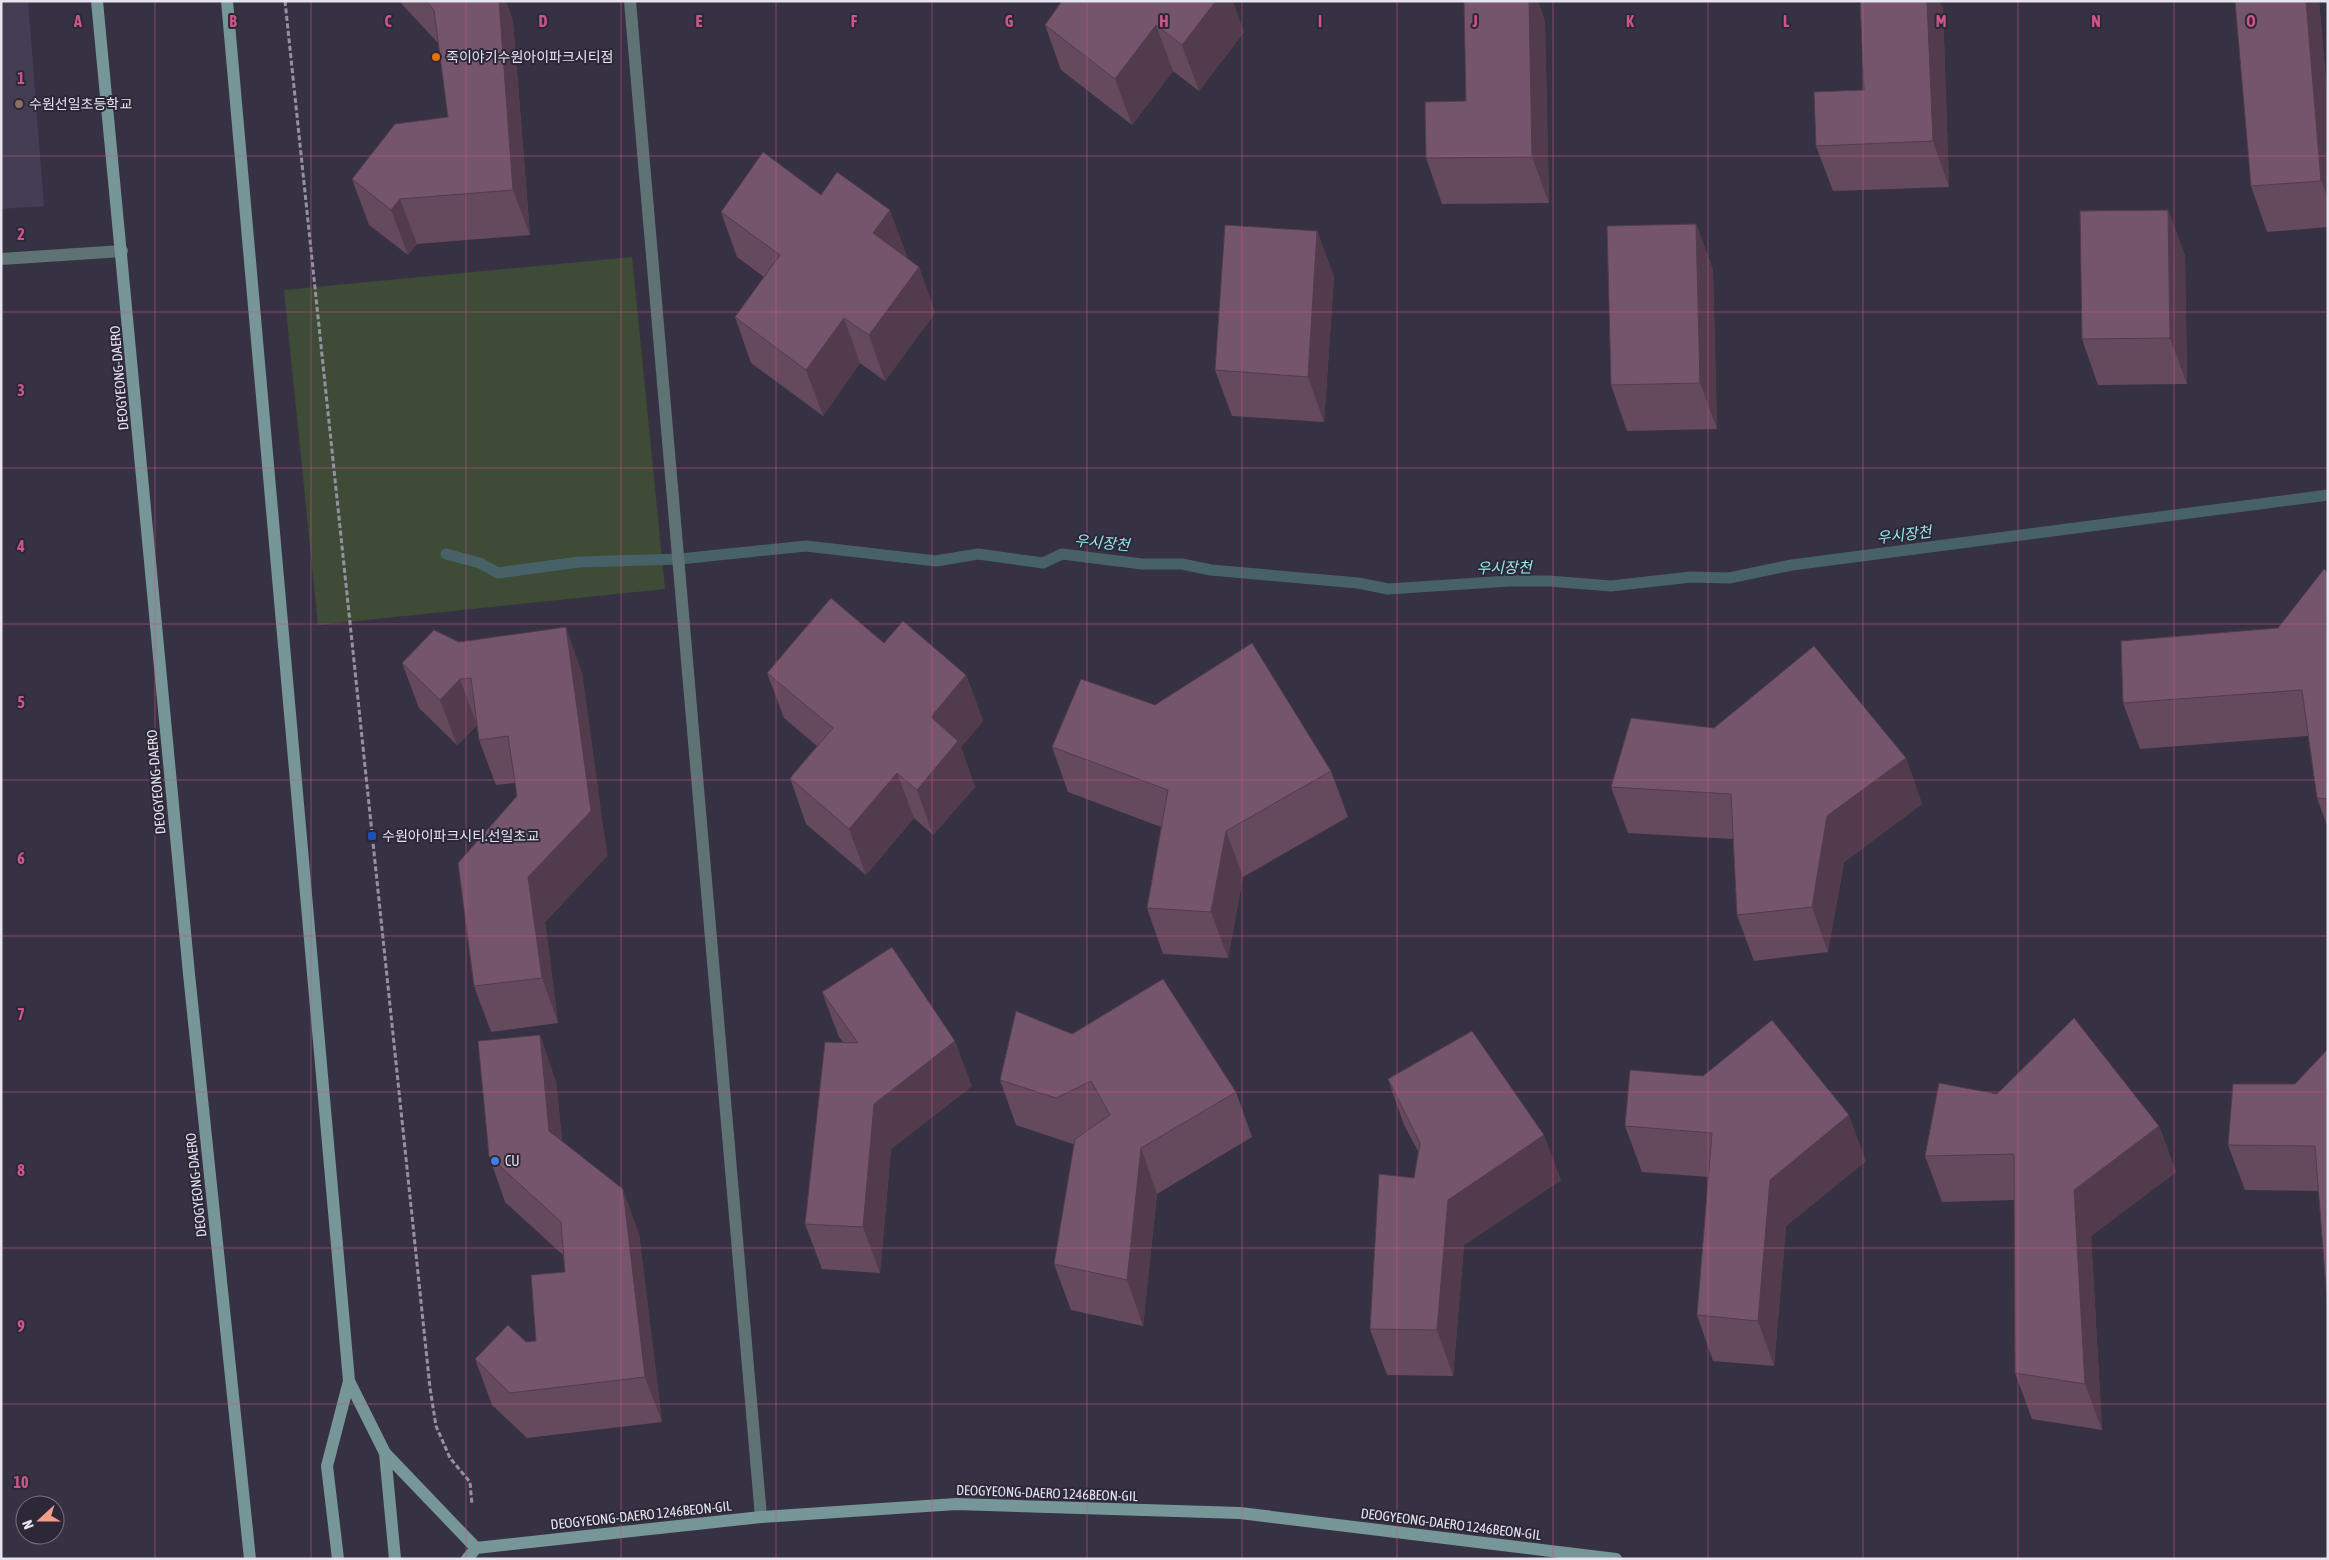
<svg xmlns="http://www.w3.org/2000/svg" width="2329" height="1560" viewBox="0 0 2329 1560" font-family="'Asap Condensed','Noto Sans KR',sans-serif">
<rect width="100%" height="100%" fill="#363243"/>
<path fill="#433e53" d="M1 1H28L44 206 1 209Z"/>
<path fill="#3e4b37" d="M632 257 665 589 318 625 284 290Z"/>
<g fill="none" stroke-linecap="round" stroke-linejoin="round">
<path stroke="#476266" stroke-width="11" d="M446 554 480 563 498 573 579 562 680 559 806 546 936 561 978 554 1043 563 1062 554 1142 564H1182L1211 570 1358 583 1388 589 1509 581H1549L1611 586 1691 577 1729 578 1792 565 2328 495"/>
<path stroke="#94929f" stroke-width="3" stroke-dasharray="5 2.5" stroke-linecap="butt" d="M285 1 430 1388 436 1426 450 1458 470 1482 472 1505"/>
<path stroke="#5f7375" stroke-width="12" d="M630 1 761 1517
M1 259 122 251"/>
<path stroke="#769698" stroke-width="12" d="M97 1 189 974 250 1559
M227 1 349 1381 385 1453 395 1559
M385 1453 476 1548 467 1559
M476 1548 761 1517 956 1504 1240 1513 1616 1559
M338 1559 327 1466 349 1381"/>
</g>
<path fill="#65495c" d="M399 1H506L513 22 530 235 417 244 408 255 369 225 352 179 448 117 438 43Z
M1062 1 1244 32 1199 91 1173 71 1132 125 1061 70 1045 25Z
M1464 1H1538L1545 22 1549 203 1442 204 1426 158 1466 101Z
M1860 1H1939L1943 10 1949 187 1833 191 1816 146 1864 90Z
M2319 1 2328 105V227L2267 232 2251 186Z
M821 195 907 256 906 257 919 267 935 313 885 381 860 363 823 416 751 363 735 317 764 277 737 257 721 212Z
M2168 210 2185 256 2187 384 2098 385 2082 339Z
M1696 224 1713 270 1717 429 1627 431 1611 385Z
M1317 231 1334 277 1324 422 1232 416 1215 370Z
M2328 572V828L2317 798 2308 736 2140 749 2123 703 2278 628Z
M459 642 582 673 607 856 545 922 558 1023 491 1032 474 986 517 796 515 783 496 785 479 740 477 725 457 745 419 708 402 663Z
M884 643 966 675 983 721 961 747 975 787 933 835 914 818 866 875 806 824 790 778 817 746 784 718 767 673Z
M1052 747 1331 771 1348 817 1243 877 1228 958 1163 954 1147 908 1161 827 1068 792Z
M1906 758 1922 804 1844 862 1828 952 1754 961 1737 915 1733 839 1628 833 1611 787Z
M822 992 972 1086 891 1149 880 1273 822 1269 805 1224 843 1042 839 1037Z
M1072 1034 1236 1092 1252 1137 1157 1194 1143 1326 1071 1310 1054 1264 1075 1143 1073 1144 1016 1125 1000 1080Z
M2328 1049 2318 1191 2245 1190 2228 1145 2295 1084Z
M1630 1070 1866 1161 1786 1226 1774 1366 1713 1361 1697 1315 1708 1177 1642 1172 1625 1126Z
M1388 1079 1561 1180 1464 1245 1453 1376 1387 1375 1370 1329 1414 1178 1419 1153 1404 1125Z
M556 1081 562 1141 639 1234 662 1422 527 1438 492 1405 475 1359 526 1342 536 1341 565 1272 563 1255 505 1202 489 1156Z
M2159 1126 2176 1172 2091 1236 2102 1430 2032 1419 2015 1373 2014 1200 1942 1202 1925 1156Z"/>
<path fill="#523c4b" d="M499 1H506L513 22 530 235 513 190Z
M1216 1H1233L1244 32 1199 91 1182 45Z
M1529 1H1538L1545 22 1549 203 1532 157Z
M1927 1H1939L1943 10 1949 187 1933 141Z
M2306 1H2319L2328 105V198L2321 181Z
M1156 25 1173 71 1132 125 1115 79Z
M400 199 417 244 408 255 391 210Z
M890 210 907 256 889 279 873 233Z
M2168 210 2185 256 2187 384 2170 338Z
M1696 224 1713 270 1717 429 1700 383Z
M1317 231 1334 277 1324 422 1308 377Z
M919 267 935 313 885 381 869 335Z
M844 318 860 363 823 416 806 370Z
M566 627 582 673 607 856 545 922 558 1023 542 978 528 877Z
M966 675 983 721 961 747 975 787 933 835 917 790 931 717Z
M460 679 477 725 457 745 440 700Z
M1906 758 1922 804 1844 862 1828 952 1812 907 1827 816Z
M897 773 914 818 866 875 849 829Z
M1226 831 1243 877 1228 958 1211 912Z
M540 1035 556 1081 566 1176 549 1131Z
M955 1041 972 1086 891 1149 880 1273 863 1227 874 1104Z
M1849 1115 1866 1161 1786 1226 1774 1366 1758 1321 1770 1180Z
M2159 1126 2176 1172 2091 1236 2102 1430 2085 1384 2074 1190Z
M1544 1135 1561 1180 1464 1245 1453 1376 1437 1330 1448 1200Z
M1141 1148 1157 1194 1143 1326 1127 1280Z
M623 1189 639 1234 662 1422 645 1377Z"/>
<path fill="#75556b" stroke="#523c4b" d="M426 1H499L513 190 400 199 391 210 352 179 395 124 448 117 434 10Z
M1062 1H1216L1182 45 1156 25 1115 79 1045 25Z
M1464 1H1529L1532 157 1426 158 1425 102 1466 101Z
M1860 1H1927L1933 141 1816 146 1814 92 1864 90Z
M2235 1H2306L2321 181 2251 186Z
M763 152 821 195 837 172 890 210 873 233 919 267 869 335 844 318 806 370 735 317 780 255 721 212Z
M2168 210 2170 338 2082 339 2080 211Z
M1696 224 1700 383 1611 385 1607 226Z
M1225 225 1317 231 1308 377 1215 370Z
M2324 569 2328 572V799L2317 798 2302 690 2123 703 2121 641 2278 628Z
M831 598 884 643 903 621 966 675 931 717 958 741 917 790 897 773 849 829 790 778 833 728 767 673Z
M566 627 591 811 528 877 542 978 474 986 458 863 517 796 508 736 479 740 471 678 460 679 440 700 402 663 434 630 459 642Z
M1252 643 1331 771 1226 831 1211 912 1147 908 1168 790 1052 747 1081 679 1155 705Z
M1814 646 1906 758 1827 816 1812 907 1737 915 1731 794 1611 787 1631 718 1714 728Z
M892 947 955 1041 874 1104 863 1227 805 1224 825 1042 858 1043 822 992Z
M1163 979 1236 1092 1141 1148 1127 1280 1054 1264 1075 1139 1110 1115 1091 1081 1056 1098 1000 1080 1016 1011 1072 1034Z
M2074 1018 2159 1126 2074 1190 2085 1384 2015 1373 2014 1154 1925 1156 1939 1083 1997 1094Z
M1772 1020 1849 1115 1770 1180 1758 1321 1697 1315 1712 1133 1625 1126 1630 1070 1703 1076Z
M1472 1031 1544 1135 1448 1200 1437 1330 1370 1329 1379 1174 1414 1178 1420 1143 1388 1079Z
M540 1035 549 1131 623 1189 645 1377 510 1393 475 1359 508 1325 526 1342 536 1341 531 1275 565 1272 561 1222 489 1156 478 1041Z
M2328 1049V1314L2315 1146 2228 1145 2233 1084H2295Z"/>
<path fill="none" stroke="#cd5587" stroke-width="1" stroke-opacity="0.55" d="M155 1V1559M311 1V1559M466 1V1559M621 1V1559M776 1V1559M932 1V1559M1087 1V1559M1242 1V1559M1397 1V1559M1553 1V1559M1708 1V1559M1863 1V1559M2018 1V1559M2174 1V1559M1 156H2328M1 312H2328M1 468H2328M1 624H2328M1 780H2328M1 936H2328M1 1092H2328M1 1248H2328M1 1404H2328"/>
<circle fill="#e8710a" stroke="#2c2838" stroke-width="2" cx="436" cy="57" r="5"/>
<circle fill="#8d6e63" stroke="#2c2838" stroke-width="2" cx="19" cy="104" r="5"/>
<rect fill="#1a4fb4" stroke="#2c2838" stroke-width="2" x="367" y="831" width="10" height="10" rx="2.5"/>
<circle fill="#3f7fe0" stroke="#2c2838" stroke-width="2" cx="495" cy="1161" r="5"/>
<g text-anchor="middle" stroke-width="4" stroke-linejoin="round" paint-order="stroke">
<g font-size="14" fill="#e6e4ee" stroke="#2c2838" text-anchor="start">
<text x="446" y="62">죽이야기수원아이파크시티점</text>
<text x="29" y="109">수원선일초등학교</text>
<text x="382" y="841">수원아이파크시티.선일초교</text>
<text x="505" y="1166">CU</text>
</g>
<g font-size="14" fill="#e6e4ee" stroke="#2c2838">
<text transform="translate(119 378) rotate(-95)" y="5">DEOGYEONG-DAERO</text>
<text transform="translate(156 782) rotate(-95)" y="5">DEOGYEONG-DAERO</text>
<text transform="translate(196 1185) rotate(-96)" y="5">DEOGYEONG-DAERO</text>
<text transform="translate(1047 1493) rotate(2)" y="5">DEOGYEONG-DAERO 1246BEON-GIL</text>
<text transform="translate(641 1515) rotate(-6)" y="5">DEOGYEONG-DAERO 1246BEON-GIL</text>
<text transform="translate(1451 1524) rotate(7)" y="5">DEOGYEONG-DAERO 1246BEON-GIL</text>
</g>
<g font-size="15" font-style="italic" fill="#95ebed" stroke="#2c2838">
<text transform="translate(1904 535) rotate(-7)" y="5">우시장천</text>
<text transform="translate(1102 543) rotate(5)" y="5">우시장천</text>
<text transform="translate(1504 568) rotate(-1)" y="5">우시장천</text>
</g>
</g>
<g font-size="16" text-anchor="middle" font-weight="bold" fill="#cd5587" stroke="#2c2838" stroke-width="4" stroke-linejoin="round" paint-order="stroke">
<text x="78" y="27">A</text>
<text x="233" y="27">B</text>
<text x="388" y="27">C</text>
<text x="543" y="27">D</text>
<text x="699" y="27">E</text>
<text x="854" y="27">F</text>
<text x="1009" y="27">G</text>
<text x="1164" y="27">H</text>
<text x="1320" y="27">I</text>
<text x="1475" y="27">J</text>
<text x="1630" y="27">K</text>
<text x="1786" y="27">L</text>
<text x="1941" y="27">M</text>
<text x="2096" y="27">N</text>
<text x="2251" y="27">O</text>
<text x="21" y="84">1</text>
<text x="21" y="240">2</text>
<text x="21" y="396">3</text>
<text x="21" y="552">4</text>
<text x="21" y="708">5</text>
<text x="21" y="864">6</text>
<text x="21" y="1020">7</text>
<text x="21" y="1176">8</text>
<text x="21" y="1332">9</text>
<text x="21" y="1488">10</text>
</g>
<rect width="2329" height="1560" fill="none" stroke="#e6e4ee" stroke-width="5"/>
<g transform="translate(40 1520) rotate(249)"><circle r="24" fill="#2c2838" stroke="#767381"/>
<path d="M0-4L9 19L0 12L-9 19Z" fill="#f49d8b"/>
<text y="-8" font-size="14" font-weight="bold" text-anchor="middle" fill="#e6e4ee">N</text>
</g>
</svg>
